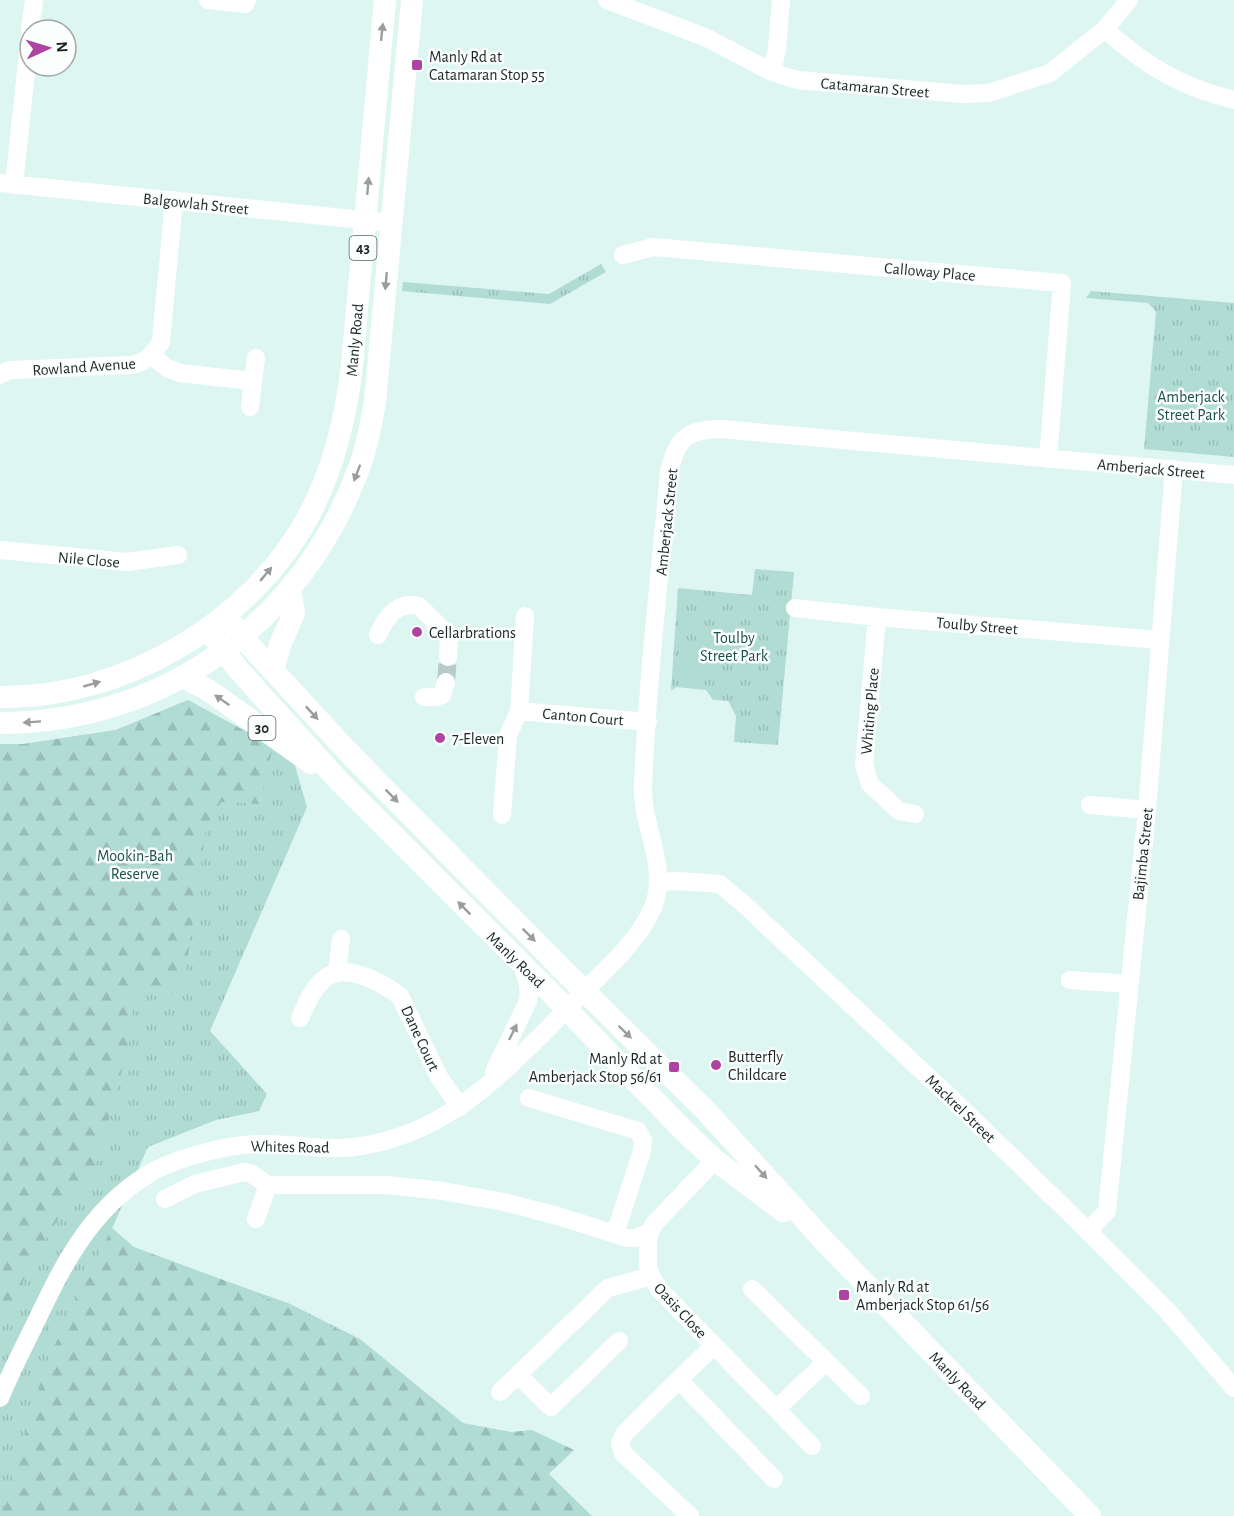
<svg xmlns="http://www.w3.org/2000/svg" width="1234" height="1516" viewBox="0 0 1234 1516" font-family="'Alegreya Sans',sans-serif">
<defs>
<pattern id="grass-tufts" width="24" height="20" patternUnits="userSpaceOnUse" patternTransform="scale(1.5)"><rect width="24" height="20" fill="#b1dcd4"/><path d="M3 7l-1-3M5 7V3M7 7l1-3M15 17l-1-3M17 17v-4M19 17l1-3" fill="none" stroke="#98bdb6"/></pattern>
<pattern id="forest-firs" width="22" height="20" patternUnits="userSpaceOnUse" patternTransform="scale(1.5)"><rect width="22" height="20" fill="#b1dcd4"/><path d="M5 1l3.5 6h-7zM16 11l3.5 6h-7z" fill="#98bdb6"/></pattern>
</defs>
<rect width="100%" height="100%" fill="#def6f1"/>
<path fill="url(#grass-tufts)" d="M601 264 606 272 550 304 402 291 403 282 549 294Z
M1091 291 1234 303V457L1144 449 1156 312 1148 303 1086 298Z
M755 569 794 572 778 745 734 742 736 716 728 701 713 700 706 690 676 687 671 691 678 588 752 595Z
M188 700 293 759 307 807 210 1031 267 1094 259 1111 216 1120 148 1147 92 1274 226 1281 288 1303 360 1339 366 1516H0V744H24L116 730Z"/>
<path fill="url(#forest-firs)" d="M188 700 273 746 260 804 221 802 206 830 186 969 173 993 144 987 135 991 130 1039 98 1160 60 1215 0 1322V744H24L116 730Z
M112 1228 134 1247 226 1281 360 1339 463 1423 511 1432 532 1430 574 1450 549 1474 592 1516H1L47 1361Z"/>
<path fill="#b1dcd4" d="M685 641 708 643 705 677 682 675Z"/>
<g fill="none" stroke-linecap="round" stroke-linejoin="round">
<path stroke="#b7ccc8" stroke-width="18" stroke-dasharray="18 9" stroke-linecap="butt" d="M446 682 448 657"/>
<path stroke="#fff" stroke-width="18" d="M208 0 245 4 247 0
M607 0 705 37 772 72 797 80 962 94 989 93 1050 73 1105 29 1129 0
M1105 29C1145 66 1181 87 1234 100
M30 30 34 0
M772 72 777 49 781 0
M0 183 392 223
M14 185 30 34
M623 255 653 247 1062 283 1048 459
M152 356 167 368 180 373 252 381
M0 375 9 370 132 365C148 361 152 355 161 342L174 200
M250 407 256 358
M0 550 127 562 178 555
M795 608 877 617 1160 640
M877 617 864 765 870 784 899 811 915 814
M378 635C386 617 397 601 419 606L446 633 449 639 448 657
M424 697H435L442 695 446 682
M519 711 648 722
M1090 805 1147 810
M502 815 508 736 519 711 525 616
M658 882 679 881 720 884 747 907 953 1100 1088 1231 1165 1308 1234 1388
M337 972 341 939
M1070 980 1129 984
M300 1018C306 1005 312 989 324 979 345 961 382 983 400 996L439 1077 460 1107
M494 1072 528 1001C530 987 527 978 521 965
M529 1098 638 1131 643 1140 642 1151 615 1234
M715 1160 654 1224 650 1232 648 1242V1266L651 1276 659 1289 812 1446
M165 1199 195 1184 244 1172 250 1173 268 1185H388L443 1191 504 1202 561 1217 627 1238H635L650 1232
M256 1219 268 1185
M1088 1231 1107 1211 1147 810 1174 469
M752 1289 861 1396
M518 1375 551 1407 619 1341
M679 1380 774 1479
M500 1392 608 1288 651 1276
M0 1398C10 1374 22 1350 34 1326 62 1267 89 1211 147 1175 174 1158 229 1144 261 1144 291 1143 323 1151 353 1147 447 1137 507 1069 570 1006 597 977 646 937 656 898 665 860 642 825 643 787 647 683 660 575 669 471 678 438 686 430 721 429L1234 475
M776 1409 826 1362
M690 1516 623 1453 620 1443 625 1433 714 1345"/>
<path stroke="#fff" stroke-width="22" d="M225 615 242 637 351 755 566 973 707 1112 827 1244 1090 1516
M215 639 237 668 339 781 551 993 684 1131 715 1160 783 1211
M273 671 280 645 294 613 290 589
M183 677 208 690 311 763
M0 697C121 699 250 624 308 517 334 469 346 418 352 365L385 0
M0 723C164 723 303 622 359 468 367 447 371 425 375 402L412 0"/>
</g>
<defs><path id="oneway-solid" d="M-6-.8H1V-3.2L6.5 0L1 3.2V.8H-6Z" transform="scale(1.5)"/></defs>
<g fill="#999d9c">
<use href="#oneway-solid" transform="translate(382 32) rotate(-84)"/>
<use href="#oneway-solid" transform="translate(368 186) rotate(-85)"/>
<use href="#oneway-solid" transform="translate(386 281) rotate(95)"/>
<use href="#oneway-solid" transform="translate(357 473) rotate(111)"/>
<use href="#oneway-solid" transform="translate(266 574) rotate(-50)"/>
<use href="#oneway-solid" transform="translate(92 684) rotate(-16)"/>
<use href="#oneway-solid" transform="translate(222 700) rotate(-145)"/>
<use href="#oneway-solid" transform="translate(312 713) rotate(47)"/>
<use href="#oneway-solid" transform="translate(32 722) rotate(176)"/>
<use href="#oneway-solid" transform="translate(392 796) rotate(45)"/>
<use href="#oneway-solid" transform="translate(464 908) rotate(-135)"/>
<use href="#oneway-solid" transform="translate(529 935) rotate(45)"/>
<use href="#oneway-solid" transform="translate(513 1032) rotate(-64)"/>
<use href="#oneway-solid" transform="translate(625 1032) rotate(44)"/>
<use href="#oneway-solid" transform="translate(761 1172) rotate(48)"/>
</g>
<g fill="#af43a2" stroke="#fafefd" stroke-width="2">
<rect x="411" y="59" width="12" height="12" rx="3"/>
<circle cx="417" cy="632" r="6"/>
<circle cx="440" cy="738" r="6"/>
<circle cx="716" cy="1065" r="6"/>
<rect x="668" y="1061" width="12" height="12" rx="3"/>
<rect x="838" y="1289" width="12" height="12" rx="3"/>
</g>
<g text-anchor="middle" stroke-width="5" stroke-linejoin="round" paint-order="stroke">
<g fill="#fafefd" stroke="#5f6665" stroke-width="1.5">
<rect x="349.5" y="236" width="27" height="24" rx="4.5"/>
<rect x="248.5" y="716" width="27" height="24" rx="4.5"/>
</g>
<g font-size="15" font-weight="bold" fill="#1d2524">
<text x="363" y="253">43</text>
<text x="262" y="733">30</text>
</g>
<g font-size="16" fill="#1d2524" stroke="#fafefd" text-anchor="start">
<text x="429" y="62">Manly Rd at<tspan x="429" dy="18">Catamaran Stop 55</tspan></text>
<text x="429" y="638">Cellarbrations</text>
<text x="452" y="744">7-Eleven</text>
<text x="728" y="1062">Butterfly<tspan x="728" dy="18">Childcare</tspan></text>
<text x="662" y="1064" text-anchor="end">Manly Rd at<tspan x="662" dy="18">Amberjack Stop 56/61</tspan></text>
<text x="856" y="1292">Manly Rd at<tspan x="856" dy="18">Amberjack Stop 61/56</tspan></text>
</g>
<g font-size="16" fill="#1d2524" stroke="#fafefd">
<text transform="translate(875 87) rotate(5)" y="6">Catamaran Street</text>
<text transform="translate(196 203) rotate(6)" y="6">Balgowlah Street</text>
<text transform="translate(930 271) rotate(5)" y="6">Calloway Place</text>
<text transform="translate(354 340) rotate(-85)" y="6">Manly Road</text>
<text transform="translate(84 366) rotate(-4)" y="6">Rowland Avenue</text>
<text transform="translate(1151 468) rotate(5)" y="6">Amberjack Street</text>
<text transform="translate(666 522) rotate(-84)" y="6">Amberjack Street</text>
<text transform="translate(89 559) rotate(5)" y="6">Nile Close</text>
<text transform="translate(977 625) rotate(5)" y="6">Toulby Street</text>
<text transform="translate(869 711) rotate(-85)" y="6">Whiting Place</text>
<text transform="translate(583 716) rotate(5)" y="6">Canton Court</text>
<text transform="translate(1142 854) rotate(-84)" y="6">Bajimba Street</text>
<text transform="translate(516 959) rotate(44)" y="6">Manly Road</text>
<text transform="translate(421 1038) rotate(65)" y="6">Dane Court</text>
<text transform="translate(961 1108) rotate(44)" y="6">Mackrel Street</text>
<text transform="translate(290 1146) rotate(1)" y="6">Whites Road</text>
<text transform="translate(681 1310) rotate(47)" y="6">Oasis Close</text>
<text transform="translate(958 1380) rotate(46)" y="6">Manly Road</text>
</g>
<g font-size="16" fill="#1d5149" stroke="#fafefd">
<text x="1191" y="402">Amberjack<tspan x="1191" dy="18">Street Park</tspan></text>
<text x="734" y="643">Toulby<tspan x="734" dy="18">Street Park</tspan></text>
<text x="135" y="861">Mookin-Bah<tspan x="135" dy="18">Reserve</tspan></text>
</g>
</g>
<g transform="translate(48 48) rotate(86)"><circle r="28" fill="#fafefd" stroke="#a2a7a6" stroke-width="1.5"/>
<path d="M0-4.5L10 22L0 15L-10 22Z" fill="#af43a2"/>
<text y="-9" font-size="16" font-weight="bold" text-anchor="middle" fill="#1d2524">N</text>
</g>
</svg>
